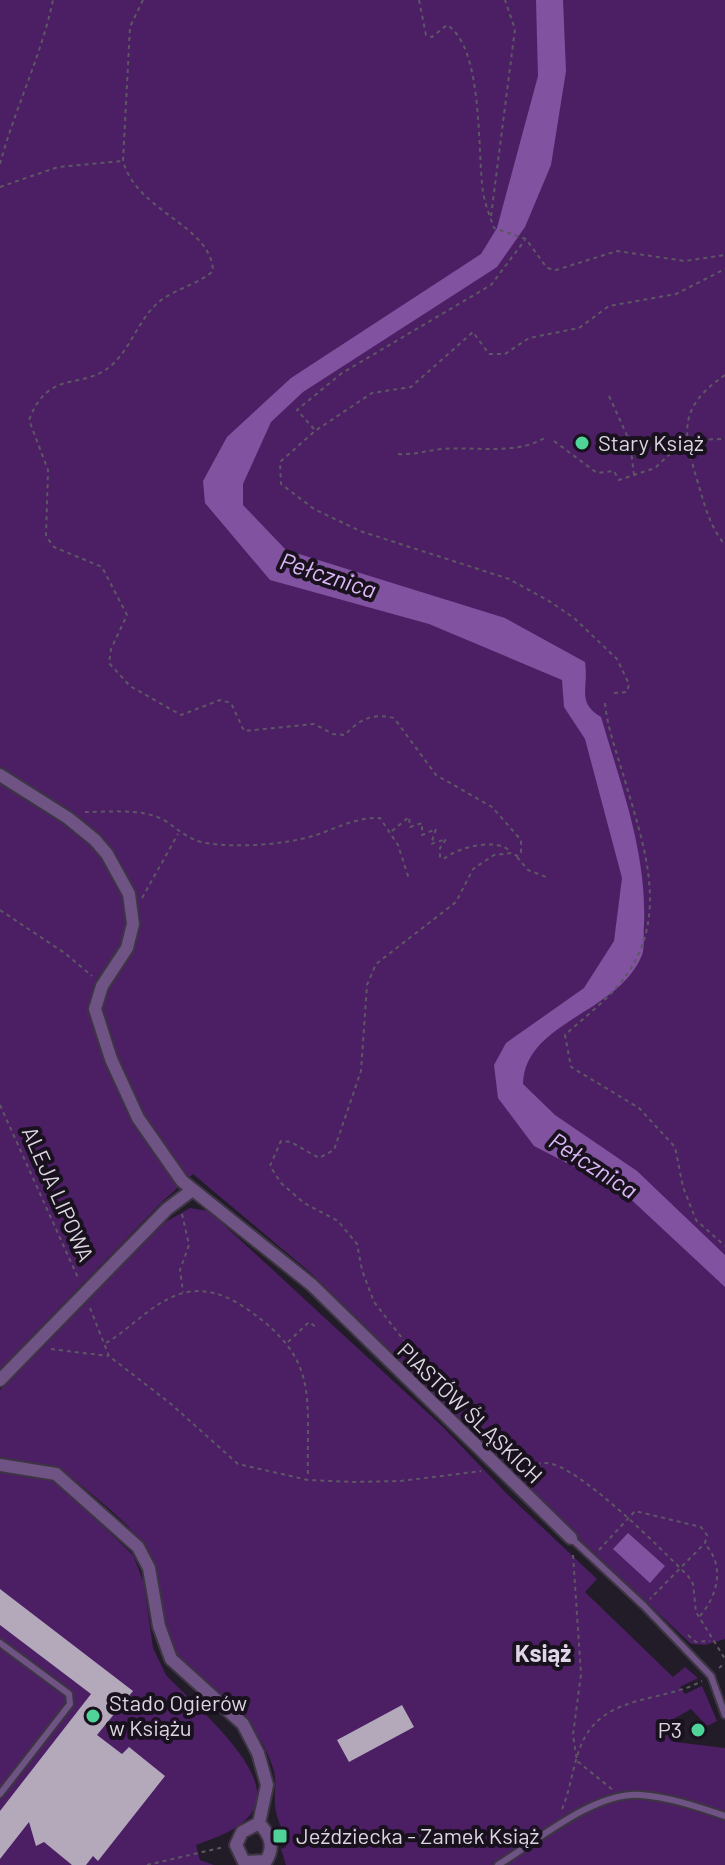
<svg xmlns="http://www.w3.org/2000/svg" width="725" height="1865" viewBox="0 0 725 1865" font-family="Barlow,sans-serif">
<rect width="100%" height="100%" fill="#221b28"/>
<path fill="#4c1f65" d="M0 0H725V1639L705 1645 691 1644 507 1471 506 1465 312 1274 193 1174 163 1201 0 1369Z
M190 1208 209 1211 443 1427 507 1494 597 1579 585 1592 673 1677 685 1667 698 1678 680 1687 685 1694 702 1686 717 1721 707 1726 691 1709 670 1721 675 1742 725 1748V1865H286L281 1849 286 1847C285 1832 276 1820 275 1805 274 1793 277 1780 273 1768 258 1720 216 1690 179 1660 160 1630 165 1590 151 1558 138 1528 92 1495 67 1474L52 1467 0 1459V1390L160 1225Z
M0 1470 36 1474 56 1481 133 1555 144 1583 153 1648 166 1675C190 1701 269 1766 256 1804 248 1828 217 1837 196 1845L200 1860 214 1865H0Z"/>
<path fill="#81529f" d="M536 0H563L566 71 551 165 525 227 497 267 303 392 271 422 243 484V505L286 550 505 618 585 662C589 689 576 702 601 717 621 786 647 852 644 925 643 934 645 947 642 955 618 1014 525 1021 523 1084L555 1115 637 1171 725 1255V1287L623 1192 534 1146 498 1098 494 1065 506 1043 584 988 614 941 622 878 585 739 564 707 562 680 429 624 270 580 205 503 203 481 227 437 291 378 481 254 497 228 538 76Z
M628 1533 665 1566 650 1583 613 1549Z"/>
<path fill="#b3a9bb" d="M0 1589 133 1691 97 1735 122 1754 129 1747 165 1776 98 1861 93 1856 86 1865H72L44 1842 36 1846 29 1822 0 1859V1811L91 1694 0 1625Z
M402 1705 414 1727 349 1762 337 1740Z"/>
<g fill="none" stroke-linecap="round" stroke-linejoin="round">
<g stroke="#3c3542" stroke-width="10">
<path id="lane" d="M571 1538 644 1606 711 1676 725 1715
M0 1643 69 1694 70 1704 0 1794
M498 1865C537 1841 595 1791 641 1795 669 1797 698 1807 725 1816"/>
</g>
<g stroke="#3c3542" stroke-width="16">
<path id="street" d="M0 775 68 818 95 840 107 854 129 894 133 924 127 948 102 986 95 1009 111 1059 138 1118 182 1181 312 1285 571 1538
M0 1380 167 1209 191 1191
M0 1465 56 1474 138 1547 149 1568 159 1626 171 1659 243 1724 258 1753 267 1785 259 1823 242 1832 236 1845 244 1862 266 1861C275 1846 270 1835 259 1823"/>
</g>
<path stroke="#5d5763" stroke-width="2" stroke-dasharray="4 4" stroke-linecap="butt" d="M143 0 130 27 123 161C137 212 211 225 213 271 197 285 177 288 160 301 141 316 132 344 116 361 84 394 50 365 29 420L48 470 46 536 54 547 102 567 127 615 111 649 109 663 130 686 181 715 220 700 231 703 244 731 314 724 333 734 345 735C359 719 373 713 394 718L436 775 492 807 521 840V853L517 856 512 853 494 855 473 869 456 902 376 964 367 985 361 1071 334 1150 319 1158 291 1142 281 1141 270 1166 281 1183 304 1203 338 1221 357 1244 362 1270 374 1302 430 1374 433 1384
M419 0 426 35 432 37 447 25C484 48 477 152 483 192 485 204 490 217 494 228L526 239 547 268 556 270 617 251 685 261 725 255
M0 164C15 108 41 57 53 0
M0 187 58 167 123 161
M491 216 515 29 505 0
M725 375C677 408 683 433 698 483 705 506 709 525 725 545
M609 396 630 442 634 475
M314 429 297 410 342 373 491 285 525 240
M554 441 597 473 614 471 619 480 655 468 685 440 725 439
M398 454C414 455 426 451 441 449 476 446 516 456 546 437
M614 693 627 692 629 684 617 659 574 618 549 601 509 579 360 531 314 509 281 484 280 462 315 431 372 393 411 387 473 332 489 354H505L529 338 579 328 609 306 676 294 725 269
M605 703C607 726 616 751 623 774 644 847 675 924 615 989 600 1006 581 1020 565 1035L571 1067 639 1108 675 1147 683 1187 696 1220 725 1246
M85 812C109 812 142 808 164 820 178 829 188 840 206 843 238 848 285 845 316 835 337 828 357 817 380 818L398 845 409 879
M392 831 409 817 410 827 422 823V835L436 829 431 844 446 839 440 848V858H445C459 847 498 837 511 852
M517 857 528 870 546 877
M142 898 178 834
M0 910 66 954 92 976
M0 1105 79 1280
M182 1214 189 1245 180 1270 183 1292
M90 1308 109 1356 171 1404 238 1464 308 1480 354 1482 401 1481 481 1471
M288 1342 309 1322 316 1327
M106 1343C132 1328 152 1302 183 1293 207 1287 228 1296 247 1309 321 1360 306 1397 308 1478
M51 1349 108 1356
M523 1473C530 1468 537 1463 545 1463 576 1462 664 1552 688 1576L693 1584 696 1612 725 1659
M599 1550 635 1511 701 1527 707 1535 705 1543 650 1599
M573 1555 581 1674 573 1735 577 1761 613 1790
M700 1616C718 1595 725 1566 705 1544
M688 1635 696 1642 710 1641
M719 1668 725 1663
M562 1809C572 1786 573 1759 585 1737 609 1694 664 1702 702 1681
M147 1865 224 1847"/>
<use href="#lane" stroke="#705385" stroke-width="6"/>
<use href="#street" stroke="#705385" stroke-width="12"/>
</g>
<g fill="#50d398" stroke="#19121e" stroke-width="3">
<circle cx="582" cy="443" r="8"/>
<circle cx="93" cy="1716" r="8"/>
<circle cx="698" cy="1730" r="8"/>
<rect x="272" y="1828" width="16" height="16" rx="4"/>
</g>
<g text-anchor="middle" stroke-width="8" stroke-linejoin="round" paint-order="stroke">
<g font-size="22" fill="#dbd6df" stroke="#19121e" text-anchor="start">
<text x="598" y="451">Stary Książ</text>
<text x="109" y="1711">Stado Ogierów<tspan x="109" dy="25">w Książu</tspan></text>
<text x="682" y="1738" text-anchor="end">P3</text>
<text x="296" y="1844">Jeździecka - Zamek Książ</text>
</g>
<g font-size="22" fill="#dbd6df" stroke="#19121e">
<text transform="translate(58 1194) rotate(66)" y="8">ALEJA LIPOWA</text>
<text transform="translate(470 1413) rotate(44)" y="8">PIASTÓW ŚLĄSKICH</text>
</g>
<g font-size="24" font-style="italic" fill="#dcb8f7" stroke="#19121e">
<text transform="translate(328 576) rotate(18)" y="8">Pełcznica</text>
<text transform="translate(593 1166) rotate(33)" y="8">Pełcznica</text>
</g>
<g font-size="24" font-weight="bold" fill="#dfd5e7" stroke="#19121e">
<text x="543" y="1662">Książ</text>
</g>
</g>
</svg>
